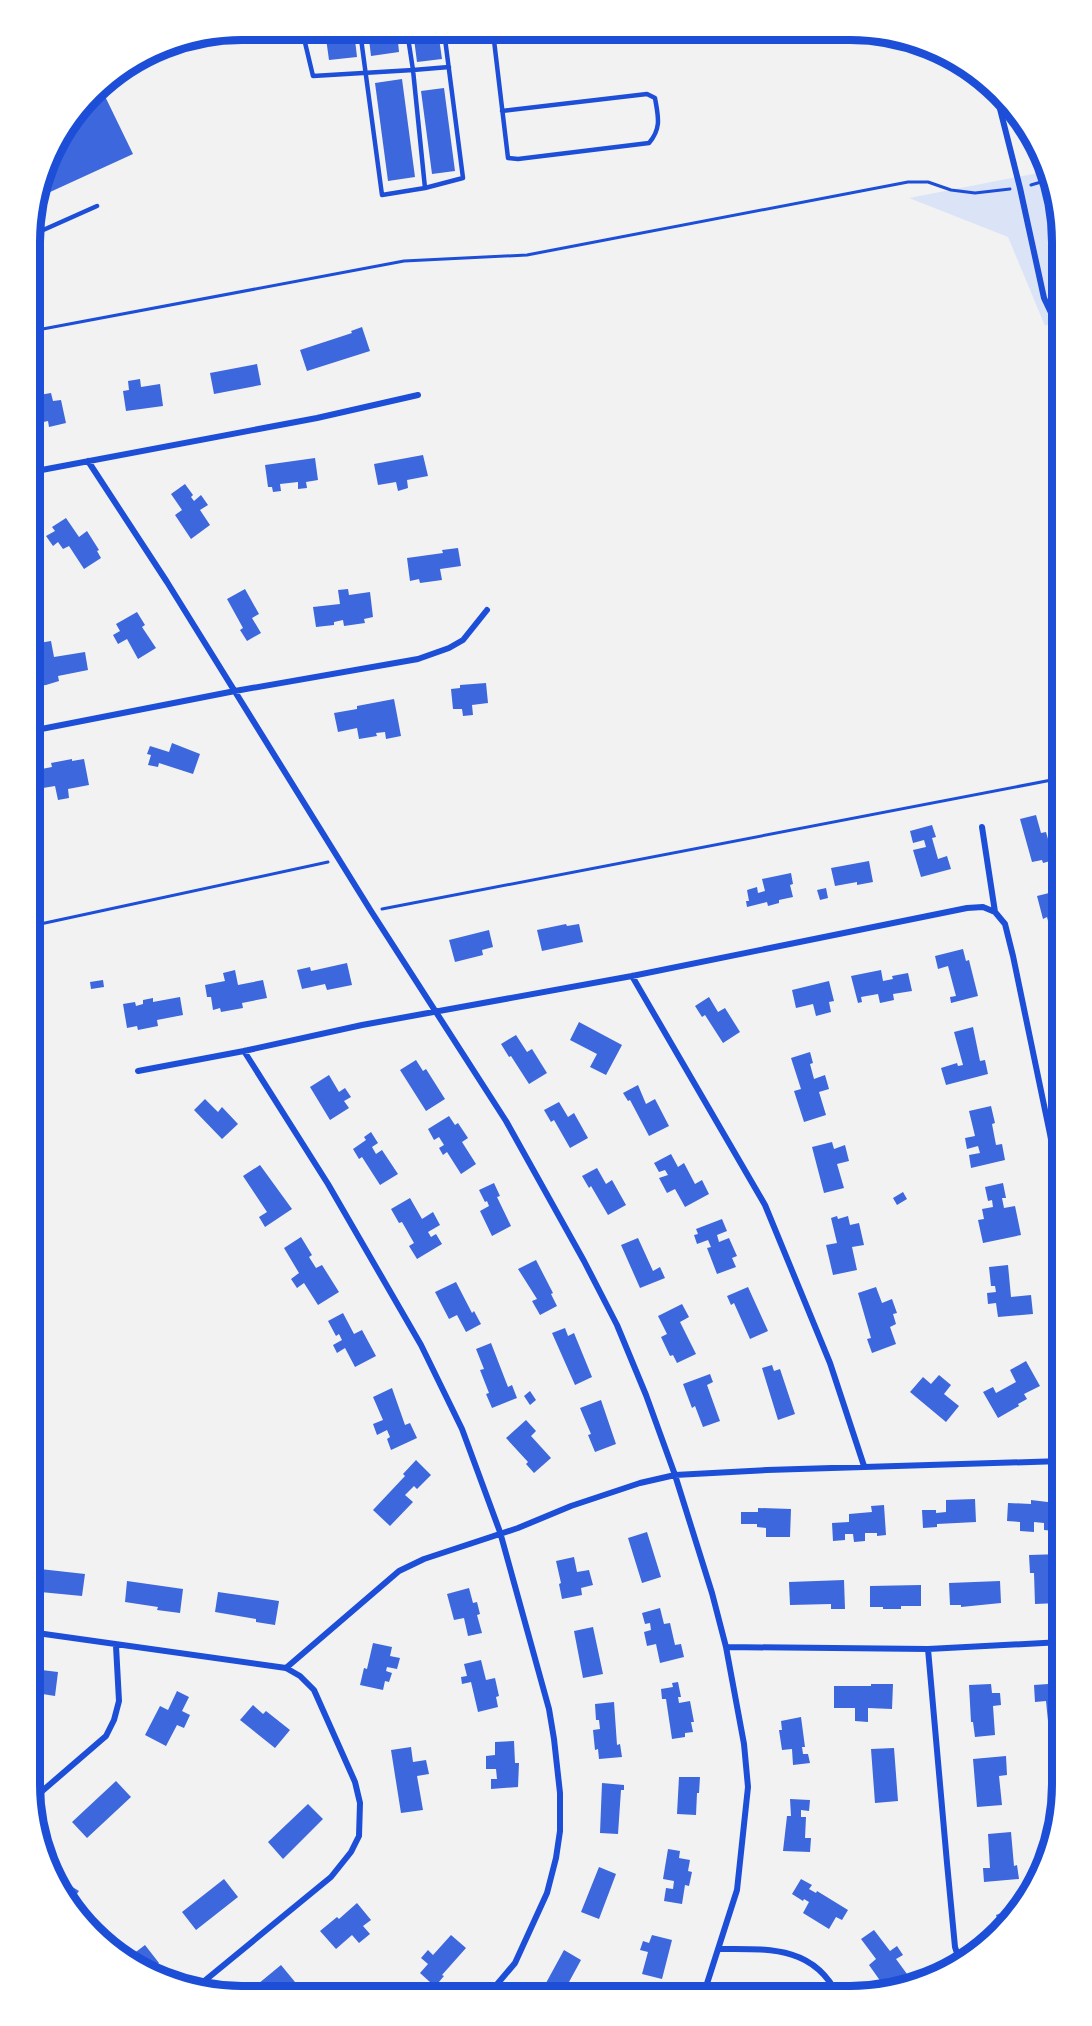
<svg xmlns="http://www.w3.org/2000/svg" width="1092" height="2026" viewBox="0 0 1092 2026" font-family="'Source Serif 4',serif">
<rect width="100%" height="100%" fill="#f2f2f2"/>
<path fill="#dbe4f7" d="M1048 171 1051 174 1062 243V318L1045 326 1008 237 909 198Z"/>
<path fill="#3d67dc" d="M325 31H354L357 57 329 60Z
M368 31H397L399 52 371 56Z
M413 31H438L442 59 417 62Z
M402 79 415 177 388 181 375 83Z
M100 86 133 154 37 198 52 148Z
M444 88 455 171 432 174 421 91Z
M362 327 370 351 307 371 300 350 352 333 351 331Z
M257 364 261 385 214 394 210 373Z
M140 379 141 387 160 384 163 406 126 411 123 391 129 390 128 381Z
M51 393 53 401 61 400 66 423 49 427 48 421 39 423V426L32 428V406L41 404 39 395Z
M423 455 428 476 407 480 408 488 398 491 396 482 378 485 374 464Z
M315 458 318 480 306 482 307 488 298 489V482L280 484 281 491 273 492 272 487H268L265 465Z
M185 484 193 495 191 497 194 501 201 495 208 505 200 510 210 525 191 539 175 515 182 510 171 494Z
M66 518 79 537 87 531 99 550 97 551 101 558 84 569 69 546 63 549 58 542 53 546 46 536 55 531 52 527Z
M458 548 461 566 440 569 442 580 420 583 419 579 410 581 407 558 443 553 442 550Z
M245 589 259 614 252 618 261 633 247 641 240 630 243 628 227 599Z
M348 589 349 595 370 592 373 617 364 619 365 623 344 626 343 620 334 622V625L316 627 313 607 340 604 338 590Z
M137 612 145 625 142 627 156 648 138 659 127 639 118 644 113 635 120 631 116 624Z
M51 641 54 657 85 652 88 670 58 676 59 681 46 685 38 686 37 681 31 682V656L41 654 39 643Z
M486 683 488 703 472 705 473 715 463 716 462 709H453L451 689 460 688V685Z
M394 699 401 736 386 739 385 732 376 733 377 736 359 739 357 728 338 732 334 713 357 709V706Z
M172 743 200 754 193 774 159 763 158 767 148 765 151 755 147 754 150 746 169 752Z
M72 759V761L84 759 89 785 68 789 69 798 58 800 55 786 31 790V771L52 767 51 763Z
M1036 815 1041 833 1046 832 1054 860 1043 863 1042 860 1032 862 1020 819Z
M932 825 936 837 932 838 938 859 947 856 951 869 921 877 913 850 926 847 924 840 913 843 910 831Z
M869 861 873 882 857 885V882L835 886 831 868Z
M791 873 793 884 790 885 793 897 779 900V903L768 906 767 902 747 907 746 901H749L747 890 757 887 758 893 765 891 762 879Z
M826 888 828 898 820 900 817 890Z
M1057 891 1062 908V933L1052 936 1047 917 1043 919 1037 896Z
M566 924 567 926 579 924 583 942 542 951 537 930Z
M489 930 493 947 482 950 483 955 455 962 449 940Z
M963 949 966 961 969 960 978 996 951 1003 950 997 956 996 948 966 938 969 935 956Z
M347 963 352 985 327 990 325 984 302 989 297 970 310 967 311 971Z
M235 970 238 985 263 980 267 998 242 1003 243 1008 221 1012 220 1008 213 1010 211 997H207L205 985 225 981 223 973Z
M881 970 883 981 893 979 892 976 908 973 912 991 893 994 894 1000 880 1003 878 994 861 997 862 1002 858 1003 851 976Z
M103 980 104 987 91 989 90 982Z
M829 981 834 1001 829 1002 831 1012 816 1016 813 1004 796 1008 792 990Z
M180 997 183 1015 157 1020 158 1026 138 1030 137 1026 127 1028 123 1004 135 1002 136 1006 143 1004V1000L153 998V1002Z
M709 997 718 1012 725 1008 740 1032 723 1043 705 1015 702 1017 695 1006Z
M579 1022 622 1045 606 1075 590 1067 597 1054 570 1040Z
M973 1027 980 1061 985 1060 988 1074 946 1085 941 1068 957 1063 958 1066 963 1065 954 1032Z
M516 1035 527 1052 532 1049 547 1073 529 1084 511 1056 509 1057 501 1044Z
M810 1052 813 1063 810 1064 814 1079 825 1075 829 1089 819 1092 826 1115 804 1122 794 1091 801 1089 791 1058Z
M416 1060 423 1071 426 1069 445 1099 426 1111 400 1070Z
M329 1075 339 1092 345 1088 351 1097 344 1101 349 1108 330 1120 310 1087Z
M638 1085 646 1104 655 1099 669 1126 649 1136 630 1100 628 1101 623 1093Z
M205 1099 218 1112 222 1107 238 1124 222 1139 194 1110Z
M559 1102 568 1117 574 1113 588 1138 570 1148 554 1120 551 1122 544 1110Z
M991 1106 995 1123 992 1124 996 1145 1002 1144 1005 1160 971 1168 969 1155 980 1153 978 1146 967 1149 965 1138 975 1136 969 1111Z
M449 1116 455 1125 458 1123 468 1138 462 1142 476 1164 461 1174 447 1152 443 1155 439 1148 444 1145 439 1137 434 1140 428 1129Z
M371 1132 378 1143 372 1147 376 1154 382 1150 398 1174 380 1185 362 1157 359 1159 353 1149 366 1140 364 1137Z
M832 1142 834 1149 845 1145 849 1161 837 1164 844 1188 824 1193 812 1147Z
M671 1154 678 1167 684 1163 695 1184 702 1180 709 1194 685 1207 675 1189 667 1193 659 1178 668 1175 665 1170 659 1172 654 1163Z
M260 1165 292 1209 265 1227 259 1217 267 1212 243 1176Z
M597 1168 606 1184 612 1180 626 1205 608 1215 591 1186 589 1188 582 1176Z
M494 1183 500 1196 497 1197 511 1226 492 1236 480 1211 489 1206 487 1201 485 1202 479 1190Z
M1003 1183 1006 1198H1002L1004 1208 1015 1206 1021 1235 983 1243 978 1220 984 1219 982 1209 993 1207 992 1200 988 1201 985 1187Z
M903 1192 907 1199 897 1205 893 1198Z
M410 1198 422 1219 433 1212 440 1225 428 1232 431 1237 436 1234 442 1244 417 1259 409 1246 414 1243 402 1222 399 1223 391 1209Z
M837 1216 838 1219 848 1216 850 1225 859 1223 864 1245 852 1247 857 1270 833 1275 826 1245 837 1243 831 1218Z
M722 1219 727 1231 717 1235 719 1242 729 1238 737 1256 732 1258 736 1267 717 1274 707 1248 711 1247 708 1240 697 1244 694 1235 698 1234 696 1229Z
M301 1237 312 1255 309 1257 316 1268 322 1265 339 1292 318 1305 304 1283 297 1288 291 1279 299 1273 284 1248Z
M638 1238 653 1271 660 1267 665 1278 640 1288 621 1245Z
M536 1260 553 1293 551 1294 557 1306 540 1315 532 1301 537 1299 518 1269Z
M1008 1265 1011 1297 1031 1295 1033 1314 998 1317 996 1303 988 1304 987 1293 996 1292 995 1286H991L989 1267Z
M456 1282 472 1313 474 1311 481 1324 466 1332 457 1315 449 1319 435 1292Z
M748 1287 768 1331 750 1339 734 1303 731 1305 727 1296Z
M876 1287 882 1303 892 1299 897 1313 893 1314 896 1324 890 1327 896 1344 872 1353 867 1339 871 1338 858 1293Z
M682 1304 689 1317 680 1322 696 1354 677 1363 673 1355 670 1356 661 1337 667 1334 658 1316Z
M343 1313 354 1334 362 1330 376 1356 355 1367 345 1348 337 1353 333 1345 342 1340 339 1334 336 1336 328 1321Z
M565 1328 568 1336 574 1333 592 1377 575 1385 552 1333Z
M491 1343 508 1387 512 1385 517 1398 492 1408 486 1394 489 1393 480 1370 484 1369 476 1349Z
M1026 1361 1040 1386 1024 1394 1027 1399 1018 1404 1019 1406 998 1418 983 1392 993 1387 996 1393 1016 1382 1010 1370Z
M772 1365 774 1371 780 1369 795 1414 778 1420 762 1368Z
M710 1374 713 1382 707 1385 720 1421 703 1427 695 1406 692 1408 683 1384Z
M939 1375 951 1385 944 1394 959 1406 946 1422 910 1392 923 1377 931 1384Z
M392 1388 405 1425 410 1423 417 1438 391 1450 387 1439 390 1437 387 1430 377 1435 373 1424 383 1420 373 1397Z
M530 1391 536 1400 530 1405 524 1396Z
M601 1400 616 1444 595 1452 588 1435 591 1434 580 1408Z
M526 1420 536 1431 531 1436 551 1458 534 1473 526 1464 528 1462 506 1438Z
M416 1460 431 1475 417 1489 414 1486 405 1495 413 1502 390 1526 373 1510 405 1476 403 1474Z
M975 1499 976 1522 937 1524V1527L923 1528 922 1510H936V1513L946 1512V1500Z
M1031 1500 1056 1503 1055 1531 1044 1530V1523L1034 1522V1532L1020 1531V1522L1007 1521 1008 1503 1031 1504Z
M884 1505 886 1535 877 1536V1533H865V1541L854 1542 853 1534H845V1540L833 1541 832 1523 849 1522V1514L872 1512 871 1506Z
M758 1508 791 1509 790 1537H766V1528L757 1527V1524H741V1512H758Z
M647 1532 661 1577 642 1583 628 1538Z
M1062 1554V1570H1058L1059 1603 1035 1604 1034 1573H1030L1029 1555Z
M574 1557 577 1572 589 1570 593 1585 581 1588 582 1595 562 1599 559 1584 561 1583 556 1561Z
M31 1568 85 1574 82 1596 30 1591Z
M844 1580 845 1609H831V1604L790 1605 789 1582Z
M127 1581 183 1589 180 1613 157 1610 158 1607 125 1602Z
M1000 1581 1001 1603 961 1607V1605H950L949 1583Z
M921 1585V1606H901V1609H883V1607H870V1586Z
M469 1588 473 1603 477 1602 480 1614 477 1615 482 1633 468 1636 464 1618 454 1620 447 1594Z
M218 1592 279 1601 275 1625 256 1622V1619L215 1612Z
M660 1608 664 1624 670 1623 675 1645 681 1644 684 1657 660 1663 656 1644 647 1646 644 1632 651 1630 650 1623 645 1624 642 1613Z
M593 1627 603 1674 583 1678 574 1631Z
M373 1643 392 1647 390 1656 400 1658 397 1669 387 1667 386 1671 392 1673 389 1682 385 1681 383 1690 360 1685 364 1668 367 1669Z
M481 1660 486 1680 495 1678 499 1696 496 1697 498 1707 478 1712 471 1682 462 1684 461 1677 467 1676 464 1664Z
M33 1669 58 1672 55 1696 30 1692V1671L32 1672Z
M678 1682 681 1697H678L679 1703 690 1701 694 1722H691L693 1732 685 1733V1737L672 1739 666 1699H662L661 1689 673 1687 672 1683Z
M1062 1683V1730L1049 1731 1046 1701 1035 1702 1034 1685Z
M871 1684H893L892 1709 868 1708V1722L855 1721V1708H834V1686H871Z
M991 1684 992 1693H1000L1001 1705 993 1706 995 1735 975 1737 973 1722H971L969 1685Z
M177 1691 189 1697 182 1711 190 1715 184 1728 177 1725 166 1746 145 1735 160 1706 168 1710Z
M614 1702 617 1745 620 1744 622 1757 599 1759 598 1749 595 1750 593 1730 600 1729 599 1720H596L595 1704Z
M253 1705 263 1714 266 1711 290 1730 275 1748 240 1720Z
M801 1717 805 1747H802L803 1754H808L810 1763 793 1765 792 1749 782 1750 779 1730H782L781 1721Z
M514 1741 515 1763H519L518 1787 491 1789V1779H497L496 1769H486V1756L495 1755V1742Z
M411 1747 413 1762 426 1760 429 1774 417 1776 423 1810 401 1813 391 1750Z
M894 1748 898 1801 875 1803 871 1749Z
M1058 1751H1062V1775H1060Z
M1006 1756 1007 1775 999 1776 1002 1805 977 1807 973 1759Z
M679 1777H700L699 1793H697L696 1815 677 1814Z
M116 1781 131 1797 87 1838 72 1822Z
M602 1783 624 1785V1790H621L618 1834 600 1833Z
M790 1799 810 1800 809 1811 801 1810V1817H806L805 1838H811L810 1852 783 1851 787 1816H791Z
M308 1804 323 1819 283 1859 268 1842Z
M1011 1832 1014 1866 1017 1865 1019 1879 984 1882 983 1868H990L988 1834Z
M668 1849 680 1851 679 1858 690 1860 688 1871 692 1872 689 1886 685 1885 682 1904 664 1901 666 1888 673 1889 674 1881 663 1879Z
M599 1867 616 1874 599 1919 581 1912Z
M224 1879 238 1897 196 1930 182 1912Z
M801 1879 812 1885 809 1889 816 1893 817 1891 848 1910 842 1920 836 1917 829 1929 803 1913 809 1902 804 1899 803 1901 792 1894Z
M66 1883 79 1891 74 1898 62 1890Z
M357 1903 371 1920 363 1926 370 1934 359 1943 352 1935 336 1949 320 1931 337 1917 339 1919Z
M1017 1907 1018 1913 1001 1930 996 1915Z
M874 1930 890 1951 897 1946 903 1955 896 1959 907 1974 886 1989 869 1965 876 1959 861 1939Z
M451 1935 466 1948 442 1975 444 1976 433 1989 429 1985 431 1983 420 1973 428 1964 421 1958 428 1950 433 1955Z
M652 1935 672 1940 662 1979 642 1974 648 1952 640 1950 643 1941 649 1943Z
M145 1945 159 1963 152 1968 128 1958Z
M564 1950 581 1960 563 1993 546 1983Z
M281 1965 295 1982 280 1994H249L247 1993Z"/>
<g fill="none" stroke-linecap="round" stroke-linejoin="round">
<path stroke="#1d4ed8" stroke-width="3" d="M1031 185 1051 179
M32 331 404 261 527 255 908 182H928L951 190 975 193 1010 189
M382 909 1062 778
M31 926 328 862"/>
<path stroke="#1d4ed8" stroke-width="4.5" d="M302 30 313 76 413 70 425 188 382 195 360 31
M407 31 413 70 449 67
M493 32 508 158 518 159 649 143C662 128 658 116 655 98L647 94 502 111
M425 188 463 178 444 31
M32 235 97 206"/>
<path stroke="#1d4ed8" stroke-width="6" d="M996 93 1020 188 1044 298 1062 336
M88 461 167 582 371 911 506 1121 584 1261 617 1325 646 1395 675 1475 712 1593 726 1647 744 1744 748 1787 737 1890 703 1996
M31 472 317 418 418 395
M31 731 235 691 418 659 449 648 463 640 487 610
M982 827 995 912 1005 924 1013 956 1050 1134 1062 1200
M632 976 765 1205 830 1363 864 1466
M244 1051 328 1184 421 1345 462 1429 500 1532 549 1709 554 1739 560 1793V1831L556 1858 547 1893 515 1963 488 1995
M138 1071 244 1051 362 1025 632 976 967 908 983 907 995 912
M30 1632 286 1668 300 1676 314 1690 355 1782 360 1803 359 1836 351 1852 331 1877 197 1987
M726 1647 928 1649 1062 1642
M928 1649 947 1863 955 1947 960 1962
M286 1668 399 1571 424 1559 518 1528 571 1506 640 1483 675 1475 767 1470 1062 1461
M33 1799 106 1736 114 1720 119 1701 116 1646
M718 1949C767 1949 814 1945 838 1996"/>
</g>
<path d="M0 0H1092V2026H0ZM242 40H850A202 202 0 0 1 1052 242V1784A202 202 0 0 1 850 1986H242A202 202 0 0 1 40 1784V242A202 202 0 0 1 242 40Z" fill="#fff" fill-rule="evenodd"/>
<path fill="none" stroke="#1d4ed8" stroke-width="8" d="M242 40H850A202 202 0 0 1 1052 242V1784A202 202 0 0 1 850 1986H242A202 202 0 0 1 40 1784V242A202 202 0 0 1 242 40Z"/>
</svg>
